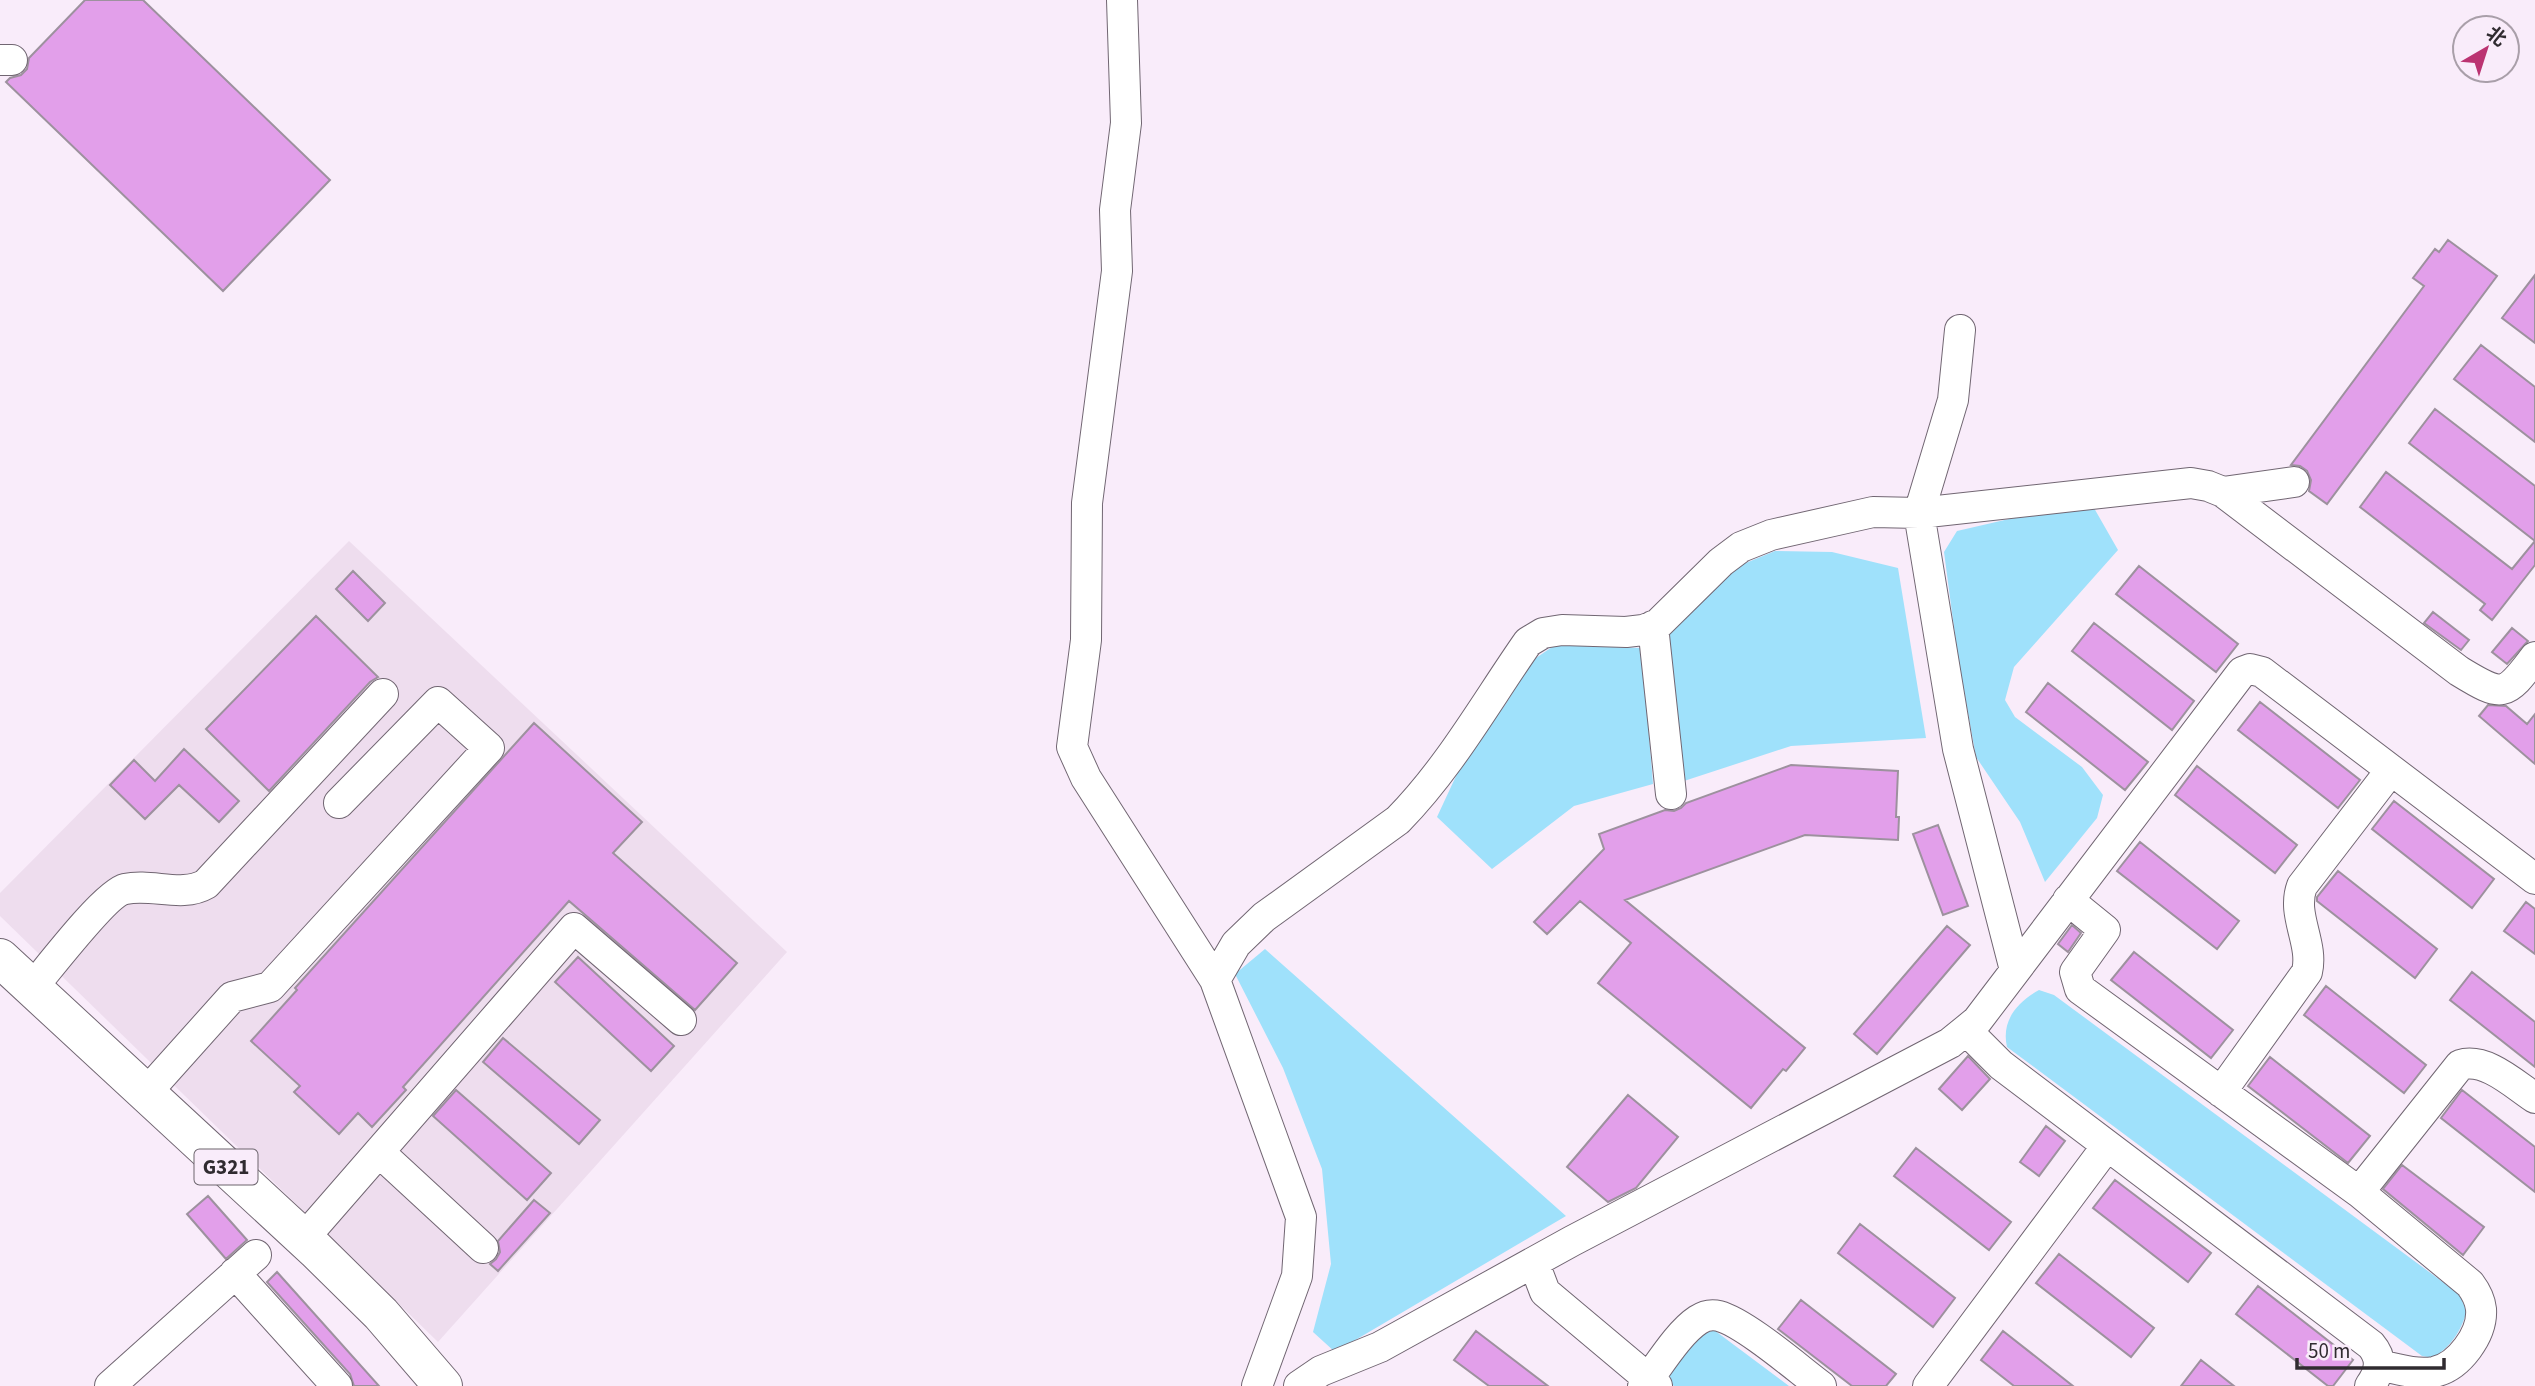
<svg xmlns="http://www.w3.org/2000/svg" width="2535" height="1386" viewBox="0 0 2535 1386" font-family="'Source Sans 3','Noto Sans SC',sans-serif">
<rect width="100%" height="100%" fill="#f9ecfa"/>
<path fill="#ede" d="M349 541 787 952 438 1342 0 916V893Z"/>
<path fill="#9fe1fb" d="M2094 508 2118 550 2014 667 2005 700 2015 717 2082 767 2103 795 2097 818 2045 882 2020 822 1976 757 1958 658 1944 552 1957 531 2040 512Z
M1775 551 1832 552 1898 568 1926 738 1791 746 1684 781 1664 643 1679 617 1736 567Z
M1555 645 1642 648 1653 784 1574 806 1492 869 1437 817 1463 761 1505 705 1533 660Z
M1265 949 1566 1216 1335 1352 1313 1332 1331 1264 1322 1169 1283 1068 1235 974Z
M2039 990 2054 995 2459 1294 2467 1311C2460 1333 2451 1346 2433 1358L2422 1356 2007 1047C2001 1021 2017 1002 2039 990Z
M1714 1330 1789 1386H1674L1662 1377 1699 1336Z"/>
<path fill="#e29fea" stroke="#9d919e" stroke-width="2" d="M85 0H143L330 180 223 291 6 82 10 78 21 75 27 69 29 58Z
M2448 240 2497 276 2327 504 2309 491 2311 480 2307 471 2300 466 2291 465 2424 286 2413 278 2435 249 2439 252Z
M2535 275V343L2502 318Z
M2481 345 2535 387V442L2454 379Z
M2435 409 2535 486V565L2492 620 2480 610 2485 604 2360 507 2386 472 2512 569 2535 541 2409 443Z
M2139 566 2238 644 2216 672 2116 594Z
M353 571 385 603 368 621 336 589Z
M2433 612 2469 640 2461 650 2424 623Z
M316 616 378 677 370 682 269 791 206 729Z
M2094 623 2194 701 2172 730 2072 651Z
M2512 628 2528 641 2507 664 2492 652Z
M2048 683 2148 762 2125 790 2026 712Z
M2260 702 2360 780 2338 808 2238 730Z
M2488 705 2506 706 2527 724 2535 714V764L2479 716Z
M534 723 642 822 613 853 737 963 695 1010 569 901 403 1087 406 1090 372 1127 358 1113 339 1134 294 1092 300 1086 251 1041 297 990 295 988Z
M184 749 239 801 219 822 179 785 145 819 110 785 134 760 155 781Z
M1791 765 1898 771 1896 817H1899L1898 840 1805 835 1625 900 1805 1048 1786 1071 1783 1069 1751 1108 1598 983 1631 943 1580 901 1547 934 1534 922 1604 849 1599 834 1665 810 1674 811 1681 808 1686 803Z
M2197 766 2297 845 2275 873 2175 795Z
M2394 801 2494 879 2472 908 2372 829Z
M1938 825 1968 906 1943 915 1913 834Z
M2140 842 2239 921 2217 949 2117 871Z
M2338 871 2437 949 2415 978 2317 901V897Z
M2526 902 2535 909V954L2504 931Z
M2072 925 2081 933 2068 952 2058 944Z
M1947 926 1970 945 1877 1054 1854 1034Z
M2134 952 2233 1030 2211 1058 2111 980Z
M578 957 674 1046 651 1071 555 982Z
M2472 972 2535 1022V1067L2450 1000Z
M2326 986 2426 1065 2404 1093 2304 1015Z
M503 1038 600 1120 579 1144 483 1062Z
M1968 1056 1990 1079 1962 1110 1939 1089Z
M2270 1057 2370 1136 2348 1163 2248 1086Z
M456 1090 551 1173 527 1200 433 1116Z
M2462 1090 2535 1147V1192L2441 1118Z
M1628 1095 1678 1137 1636 1188 1608 1202 1567 1167Z
M2046 1126 2065 1141 2039 1176 2020 1162Z
M1916 1148 2011 1222 1989 1250 1894 1176Z
M2402 1165 2484 1227 2463 1255 2383 1189Z
M2115 1180 2211 1253 2188 1282 2093 1208Z
M208 1196 247 1240 226 1259 187 1214Z
M534 1200 550 1213 498 1271 490 1264 496 1259 500 1252 498 1241Z
M1860 1224 1955 1298 1933 1327 1838 1253Z
M2059 1254 2154 1328 2131 1357 2036 1283Z
M277 1272 379 1386H354L350 1374 267 1282Z
M2258 1286 2353 1360 2333 1386H2328L2236 1314Z
M1801 1300 1896 1374 1886 1386H1852L1778 1329Z
M1476 1331 1548 1386H1489L1454 1360Z
M2003 1331 2073 1386H2014L1981 1360Z
M2201 1360 2234 1386H2181Z"/>
<g fill="none" stroke-linecap="round" stroke-linejoin="round">
<g stroke="#716672" stroke-width="32">
<path id="minor" d="M1122 0 1126 123 1115 210 1117 271 1087 503 1086 640 1072 747 1086 778 1215 980 1301 1217 1297 1276 1257 1386
M0 60H12
M1960 330 1953 400 1919 513 1958 749 2015 970
M2223 492 2294 482
M1653 626 1671 794
M2068 900 2105 930 2075 972 2080 989 2359 1192 2460 1065C2486 1057 2515 1085 2535 1098
M1215 980 1236 944 1264 917 1398 820C1450 767 1486 702 1528 642L1543 633 1562 630 1626 632 1643 630 1657 625 1721 562 1741 547 1771 535 1873 512 1919 513 2191 483 2208 486 2223 492 2459 671C2503 698 2505 697 2535 657
M32 988C48 969 106 893 125 889 152 883 182 898 206 884L383 694
M1966 1030 2001 1065 2371 1345C2383 1359 2380 1372 2370 1386
M2221 1092 2307 972C2314 943 2291 915 2302 886L2391 770
M146 1093 232 997 270 987 489 748 438 702 339 803
M379 1152 483 1248
M2359 1192 2470 1284C2476 1292 2480 1299 2481 1309 2483 1334 2459 1367 2434 1372 2416 1375 2397 1369 2379 1365
M304 1238 574 928 681 1020
M1534 1263 1545 1292 1657 1386
M235 1273 337 1386
M110 1386 256 1255
M1299 1386 1321 1371 1380 1347 1572 1241 1950 1043 1977 1021 2242 672 2250 669 2262 672 2535 879
M1643 1386C1658 1367 1678 1333 1698 1320 1704 1316 1711 1314 1719 1316 1745 1323 1797 1368 1821 1386
M1928 1386 2107 1146"/>
</g>
<g stroke="#716672" stroke-width="40">
<path id="highway" d="M0 958 316 1250 381 1314 443 1386"/>
</g>
<use href="#minor" stroke="#fff" stroke-width="30"/>
<use href="#highway" stroke="#fff" stroke-width="38"/>
</g>
<g text-anchor="middle" stroke-width="6" stroke-linejoin="round" paint-order="stroke">
<rect fill="#f9ecfa" stroke="#6c656d" stroke-width="2" x="194.5" y="1149.5" width="63" height="35" rx="5"/>
<g font-size="21" font-weight="bold" fill="#302b30">
<text x="226" y="1174">G321</text>
</g>
</g>
<g transform="translate(2486 49) rotate(39)"><circle r="33" fill="#f9ecfa" stroke="#a99fa9" stroke-width="2"/>
<path d="M0-5L12 26L0 18L-12 26Z" fill="#bb3371"/>
<text y="-10" font-size="19" font-weight="bold" text-anchor="middle" fill="#302b30">北</text>
</g>
<path d="M2297 1358v10h147v-10" fill="none" stroke="#302b30" stroke-width="3.5"/>
<text x="2308" y="1358" font-size="21" fill="#302b30" stroke="#f9ecfa" stroke-width="5" paint-order="stroke">50 m</text>
</svg>
